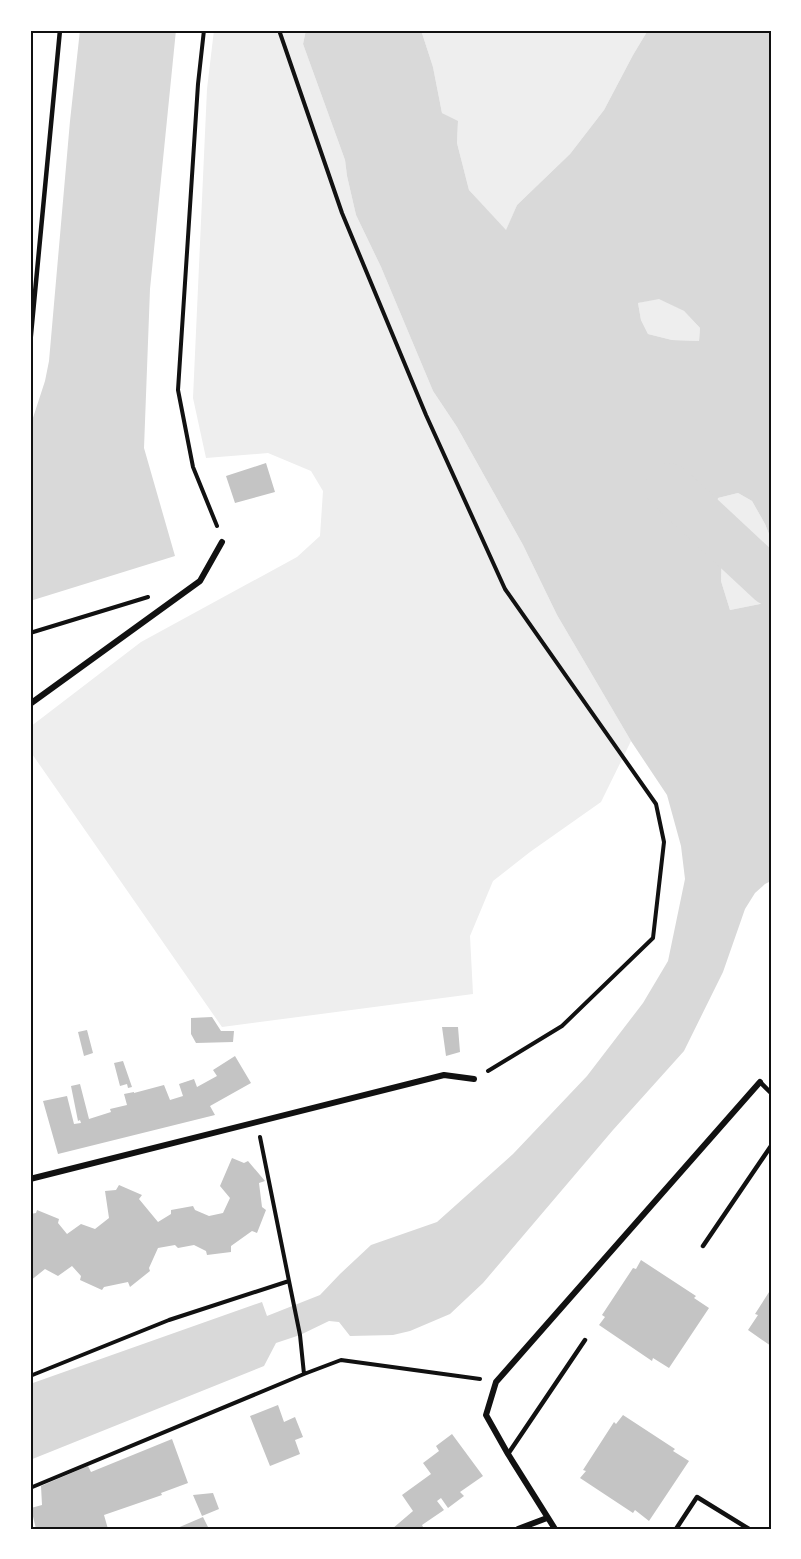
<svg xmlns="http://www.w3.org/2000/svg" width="801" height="1559" viewBox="0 0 801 1559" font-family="Barlow,sans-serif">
<rect width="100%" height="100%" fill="#fff"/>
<path fill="#eee" d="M214 30H306L303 44 345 160 347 176 356 215 381 267 433 391 457 427 523 545 557 615 631 741 601 802 530 852 493 881 470 936 473 994 222 1027 30 751V727L141 642 297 557 320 536 323 491 311 471 268 453 206 458 193 398 207 89Z
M421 30H648L633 55 604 110 570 154 517 205 506 231 469 190 457 143 458 122 442 113 433 67Z
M659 298 684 311 700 328 699 341 672 340 648 334 641 320 638 303Z
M738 493 752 501 765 524 771 539V597L760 604 730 610 721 581 722 552 714 519 718 498Z"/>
<path fill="#d9d9d9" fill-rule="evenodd" d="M80 30H176L150 289 144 448 175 556 30 601V427L45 381 49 361 70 121Z
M306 30H421L433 67 442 113 458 121 457 143 469 190 506 230 517 205 570 154 604 110 633 55 648 30H771V539L765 524 752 501 738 493 718 498 714 519 722 552 721 581 730 610 760 604 771 597V881L765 884 755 893 745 909 723 972 684 1051 613 1130 483 1283 450 1314 410 1331 393 1335 350 1336 339 1322 329 1321 300 1335 276 1343 264 1366 30 1460V1384L262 1302 267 1316 320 1295 340 1274 371 1245 437 1222 513 1154 587 1076 643 1003 668 961 685 879 681 846 667 795 631 741 557 615 523 545 457 427 433 391 381 267 356 215 347 176 345 160 303 44ZM659 299 684 311 700 328 699 341 672 340 648 334 641 320 638 303Z"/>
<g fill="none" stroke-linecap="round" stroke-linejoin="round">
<path stroke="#d9d9d9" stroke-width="48" d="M669 487 771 582"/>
</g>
<path fill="#c4c4c4" d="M266 463 275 492 235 503 226 476Z
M212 1017 221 1031H234L233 1042 196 1043 191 1034V1018Z
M442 1027H458L460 1052 446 1056Z
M87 1030 93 1053 84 1056 78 1032Z
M235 1056 251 1083 210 1106 215 1115 58 1154 43 1101 67 1096 74 1124 81 1123 80 1120 78 1121 71 1086 80 1084 89 1119 111 1112 110 1109 127 1105 124 1094 134 1092V1093L164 1085 170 1100 183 1096 179 1084 194 1079 197 1087 217 1076 213 1070Z
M123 1061 132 1087 128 1088 127 1084 120 1086 114 1063Z
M232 1158 244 1163 248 1161 265 1181 259 1183 262 1207 266 1210 257 1233 252 1231 231 1246V1252L207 1255 206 1251 194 1245 178 1248 175 1245 158 1248 149 1268 150 1271 130 1287 128 1282 104 1287 102 1290 80 1280 81 1276 72 1266 58 1276 45 1269 30 1281V1214L36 1213 37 1210 59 1219 58 1223 67 1234 81 1224 95 1229 109 1218 105 1191 116 1190 119 1185 142 1195 139 1199 158 1222 171 1214V1210L193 1206 195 1210 209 1216 223 1213 230 1198 220 1186Z
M641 1260 696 1296 694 1298 709 1308 669 1368 653 1358 652 1361 599 1325 605 1317 602 1315 633 1268 636 1269Z
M771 1289V1346L748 1330 758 1315 755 1314Z
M278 1405 284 1422 295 1417 303 1437 295 1440 300 1454 270 1466 250 1416Z
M623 1415 675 1449 673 1451 689 1461 649 1521 635 1510 633 1513 580 1478 586 1471 583 1470 614 1422 616 1424Z
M452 1434 483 1476 460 1492 464 1496 448 1508 441 1498 437 1501 444 1510 422 1525 424 1529H392L413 1511 402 1495 431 1474 423 1463 439 1451 436 1446Z
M172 1439 188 1483 161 1493 162 1495 104 1515 108 1529H36L31 1508 42 1505 41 1486 88 1466 91 1472Z
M213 1493 219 1509 202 1516 193 1495Z
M203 1517 209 1529H175Z"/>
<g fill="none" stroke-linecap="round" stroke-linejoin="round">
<path stroke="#111" stroke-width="4" d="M204 30 198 84 178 390 193 467 217 526
M279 30 342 213 426 415 505 589 656 804 664 842 653 938 562 1026 488 1071
M30 633 148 597
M289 1281 300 1335 304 1374
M30 1376 169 1320 289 1281 260 1137
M30 1488 304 1374 341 1360 480 1379"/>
<path stroke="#111" stroke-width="4.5" d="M30 345 60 30
M760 1082 771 1093
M703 1246 771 1146
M508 1454 585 1340
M676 1529 697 1497 749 1529"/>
<path stroke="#111" stroke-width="6" d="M30 704 200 581 222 542
M30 1179 444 1075 474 1079
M518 1529 547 1518
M555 1529 508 1454 486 1415 496 1382 760 1082"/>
</g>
<rect width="801" height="1559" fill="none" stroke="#ffffff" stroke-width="63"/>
<rect x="32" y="32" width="738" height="1496" fill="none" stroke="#111" stroke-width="2"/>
</svg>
